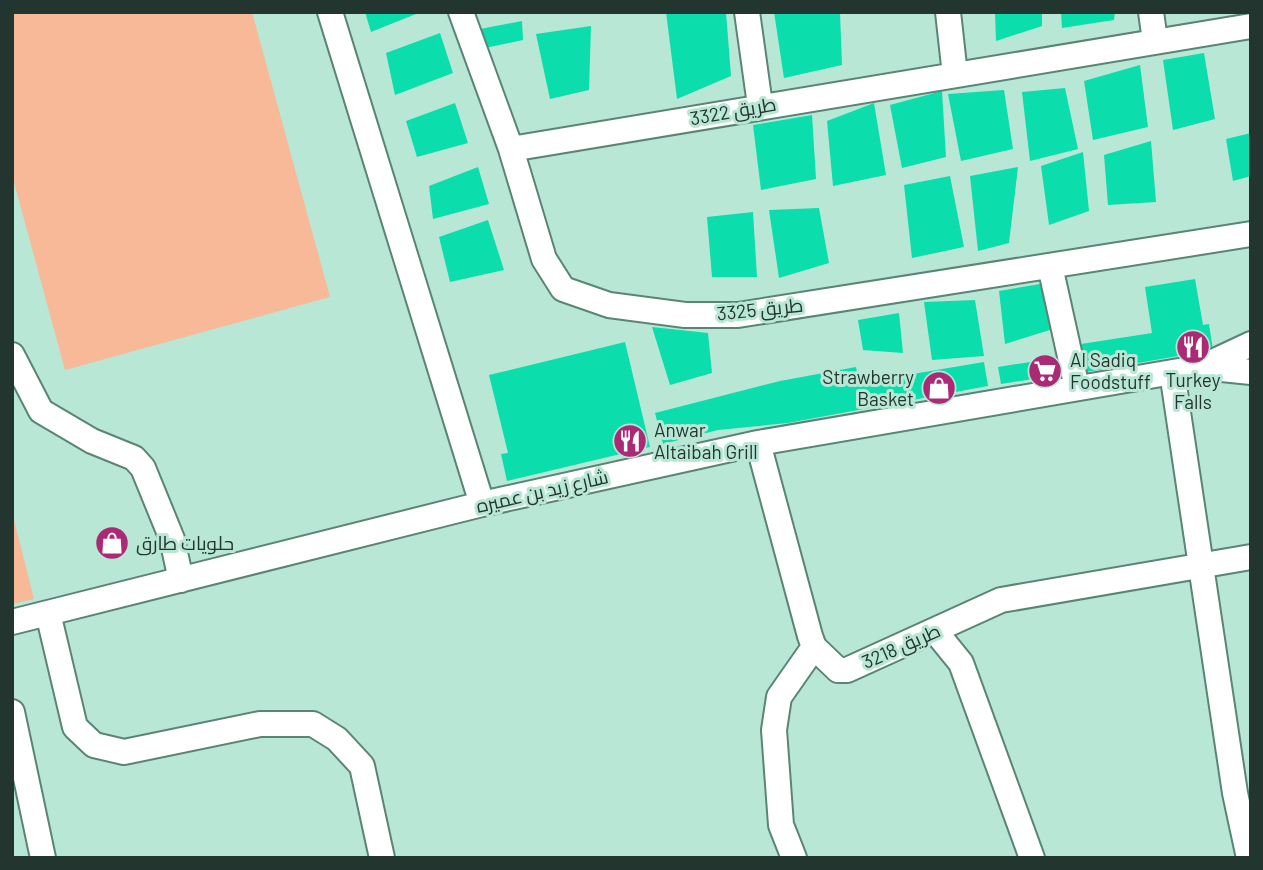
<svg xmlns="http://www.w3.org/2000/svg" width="1263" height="870" viewBox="0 0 1263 870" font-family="Barlow,Cairo,sans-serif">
<rect width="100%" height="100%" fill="#b9e7d6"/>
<path fill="#f7b998" d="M12 12H252L330 297 65 370 12 175Z
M12 512 34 599 12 604Z"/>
<path fill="#0cddac" d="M365 12H421L371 32Z
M666 12H726L731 76 677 99Z
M774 12H840L842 65 784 78Z
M995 12H1042V26L996 41Z
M1061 12H1115L1114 20 1062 28Z
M522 21 523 40 485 48 480 29Z
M591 26 589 90 550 99 536 34Z
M440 33 453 73 395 95 386 53Z
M1204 53 1215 119 1173 130 1163 60Z
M1140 65 1148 127 1093 140 1084 81Z
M1065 88 1078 149 1030 161 1022 92Z
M1004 90 1013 149 961 161 948 94Z
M942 91 946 157 902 168 890 105Z
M455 103 468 143 417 157 406 121Z
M874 103 886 175 833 186 827 121Z
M812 115 816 179 761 190 753 125Z
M1251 133V176L1233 181 1226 139Z
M1151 141 1156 202 1108 205 1104 155Z
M1083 152 1089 211 1049 225 1041 166Z
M478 167 489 204 433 219 429 186Z
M1018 167 1009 243 978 251 970 176Z
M950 176 964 247 912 258 904 185Z
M819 208 829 263 779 278 769 210Z
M753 212 757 277H712L707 217Z
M488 220 504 270 450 282 439 237Z
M1195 279 1203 325 1209 324 1213 350 1086 372 1081 344 1152 333 1145 287Z
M1040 284 1053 329 1005 344 999 291Z
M975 300 984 356 932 360 924 302Z
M899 313 903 353 863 350 858 320Z
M652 327 708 333 712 373 670 385Z
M625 342 650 447 507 481 501 454 508 453 489 375Z
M1049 359 1052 376 1001 384 998 367Z
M984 362 988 386 788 423 718 430 663 444 655 413 780 381 856 367 859 383Z"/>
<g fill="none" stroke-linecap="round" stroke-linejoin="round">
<g stroke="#5a8576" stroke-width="28">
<path id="minor" d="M330 12 482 504
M461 12 511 149 544 259 563 289 609 305 685 315H738L1251 234
M747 12 760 105
M948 12 955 75
M1151 12 1155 41
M511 149 1251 26
M1050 266 1077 388
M12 355 41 411 92 441 134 458 143 468 172 539 181 580
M1202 367 1251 344
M1172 372 1235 793 1249 858
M758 443 810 636 814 647 838 670H847L1001 600 1251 557
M48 613 75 727 94 745 124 752 260 724H313L337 739 362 766 382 858
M12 622 482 504 758 443 1202 367 1251 372
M935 631 961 663 1032 858
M12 712 43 858
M794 858 781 825 774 730 779 697 814 647"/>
</g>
<use href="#minor" stroke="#fff" stroke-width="24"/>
</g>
<defs>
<g id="restaurant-disc" transform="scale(1.75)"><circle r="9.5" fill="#ab2a76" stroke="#b9e7d6"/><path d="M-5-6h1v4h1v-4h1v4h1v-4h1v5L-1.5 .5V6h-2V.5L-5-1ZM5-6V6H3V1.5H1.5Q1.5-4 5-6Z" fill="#fff"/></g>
<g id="supermarket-disc" transform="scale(1.75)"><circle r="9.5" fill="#ab2a76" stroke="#b9e7d6"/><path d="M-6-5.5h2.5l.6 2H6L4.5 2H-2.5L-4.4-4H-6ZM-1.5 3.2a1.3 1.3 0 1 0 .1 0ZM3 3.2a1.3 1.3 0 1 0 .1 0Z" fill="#fff"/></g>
<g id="shop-disc" transform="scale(1.75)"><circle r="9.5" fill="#ab2a76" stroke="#b9e7d6"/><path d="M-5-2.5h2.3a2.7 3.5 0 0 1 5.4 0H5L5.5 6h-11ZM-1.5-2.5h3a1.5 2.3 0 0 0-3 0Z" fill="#fff"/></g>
</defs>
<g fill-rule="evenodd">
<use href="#restaurant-disc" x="1193" y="347"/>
<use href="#supermarket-disc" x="1045" y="371"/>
<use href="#shop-disc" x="939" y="388"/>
<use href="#restaurant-disc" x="630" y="441"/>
<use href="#shop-disc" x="112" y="543"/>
</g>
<g text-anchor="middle" stroke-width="6" stroke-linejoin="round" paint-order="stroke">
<g font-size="19" fill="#22352e" stroke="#b9e7d6">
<text transform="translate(733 111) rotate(-10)" y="7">طريق 3322</text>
<text transform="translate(760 309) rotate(-6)" y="7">طريق 3325</text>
<text transform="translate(542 491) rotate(-13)" y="7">شارع زيد بن عميره</text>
<text transform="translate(901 646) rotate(-24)" y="7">طريق 3218</text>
</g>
<g font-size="19" fill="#22352e" stroke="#b9e7d6" text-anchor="start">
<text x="1070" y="367">Al Sadiq<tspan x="1070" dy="22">Foodstuff</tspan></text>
<text x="914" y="384" text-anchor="end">Strawberry<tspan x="914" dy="22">Basket</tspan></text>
<text x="1193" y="387" text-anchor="middle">Turkey<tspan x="1193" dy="22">Falls</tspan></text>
<text x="654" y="437">Anwar<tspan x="654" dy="22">Altaibah Grill</tspan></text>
<text x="136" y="550">حلويات طارق</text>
</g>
</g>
<rect width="1263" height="870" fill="none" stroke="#22352e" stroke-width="28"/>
</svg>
